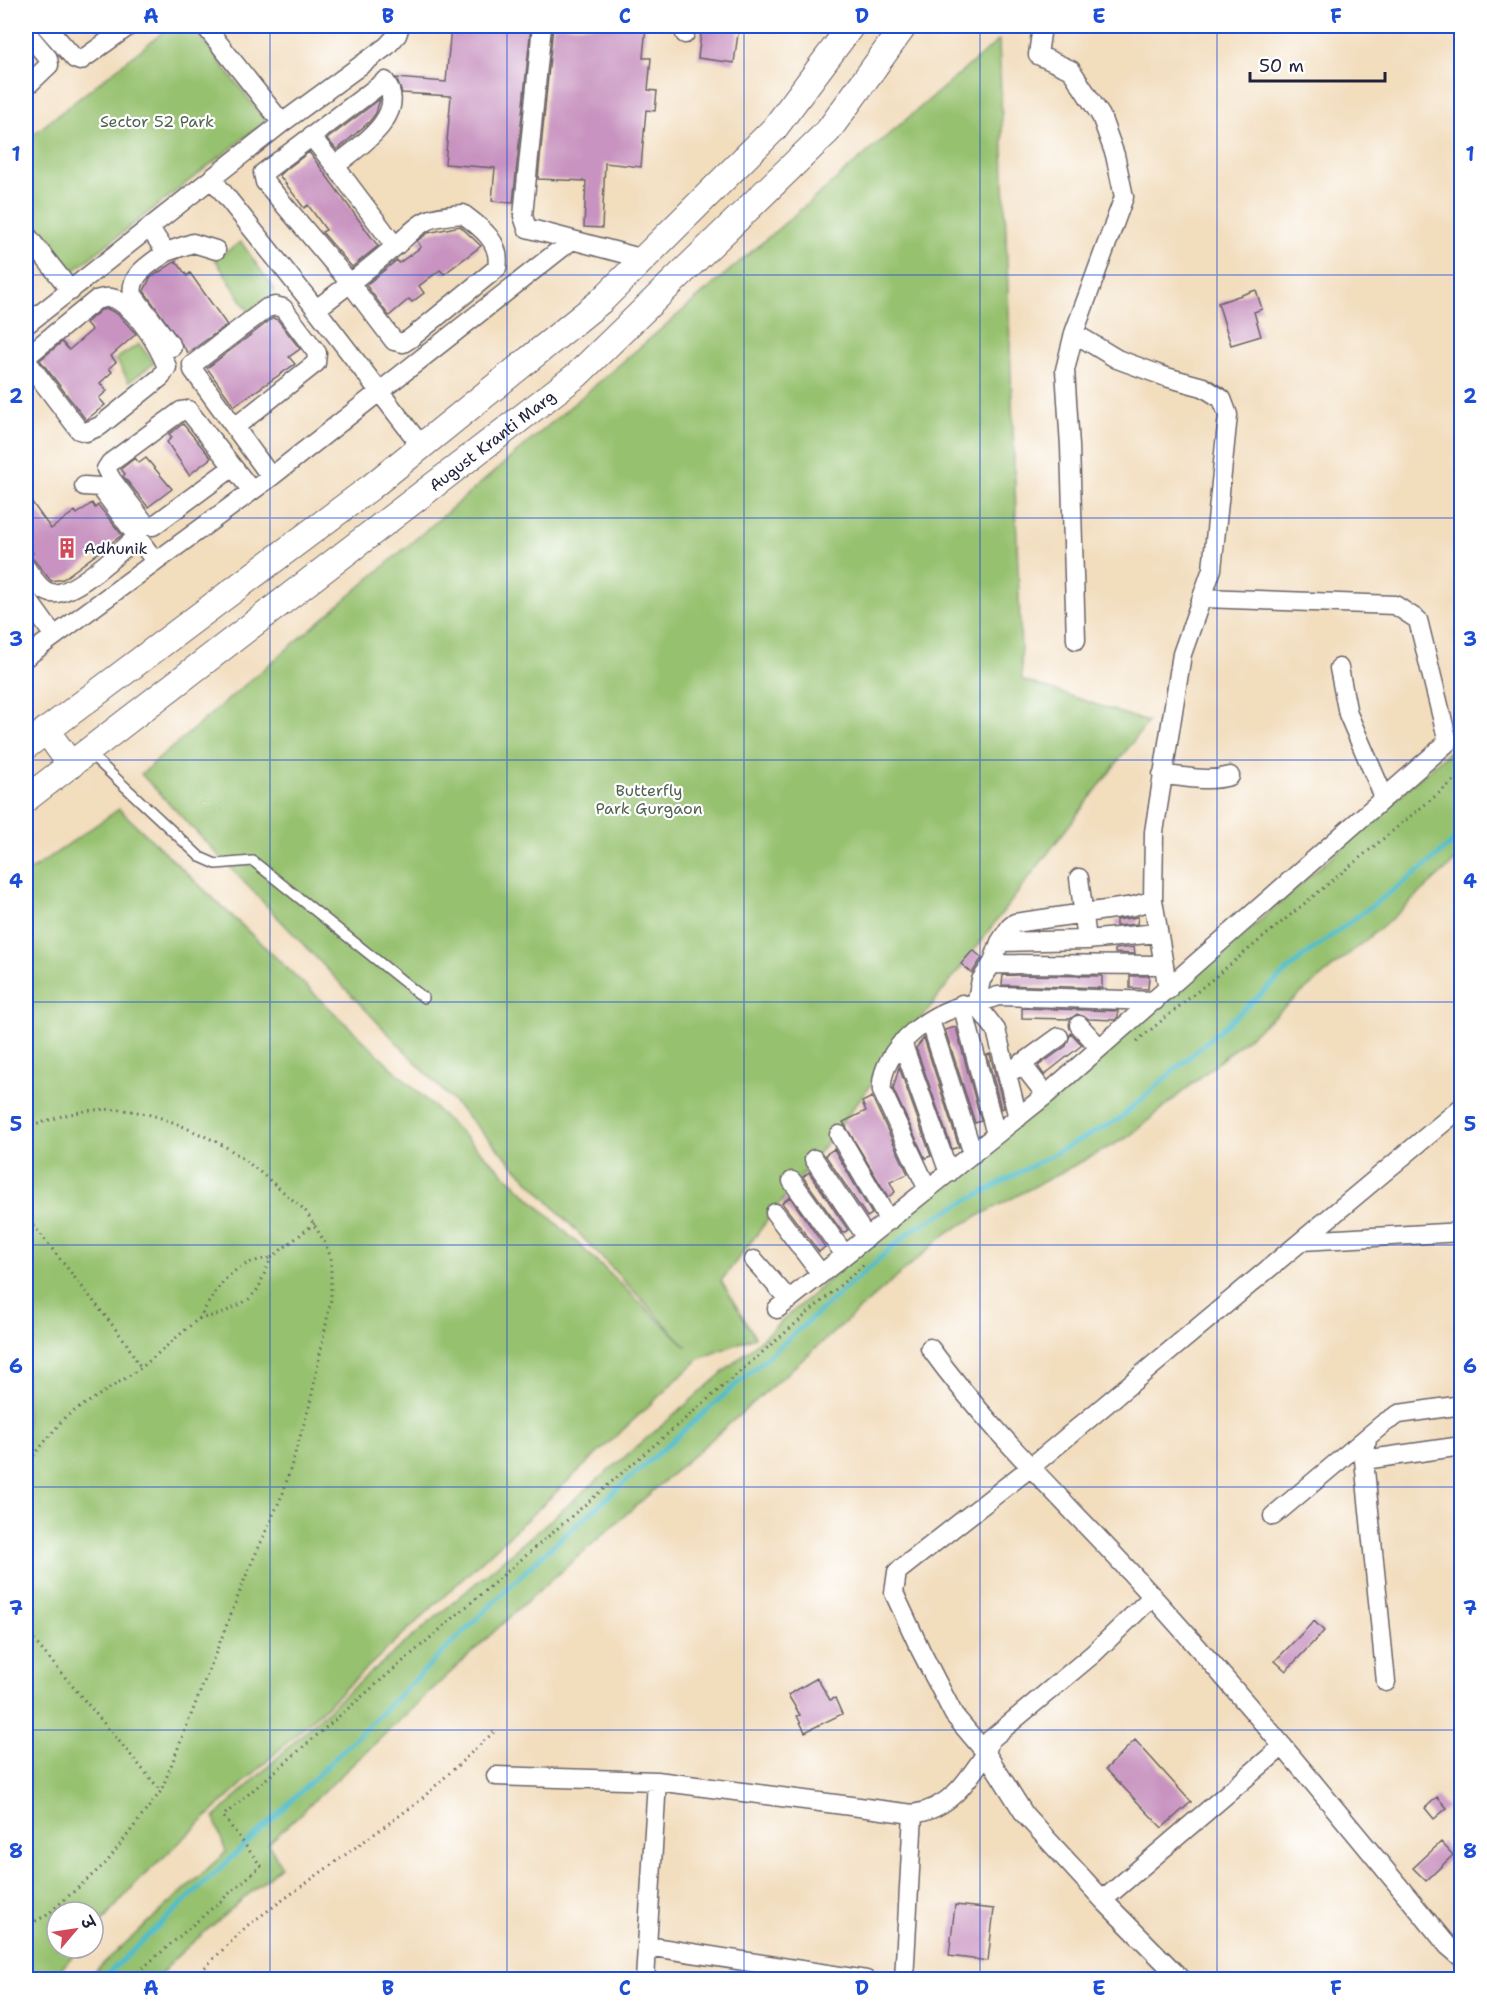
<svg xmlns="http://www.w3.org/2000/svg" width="1487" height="2005" viewBox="0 0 1487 2005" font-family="'Shantell Sans','Playpen Sans Deva',sans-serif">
<rect width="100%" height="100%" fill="#fff"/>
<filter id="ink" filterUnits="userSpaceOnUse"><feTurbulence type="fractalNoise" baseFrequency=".0167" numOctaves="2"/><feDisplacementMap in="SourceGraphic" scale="12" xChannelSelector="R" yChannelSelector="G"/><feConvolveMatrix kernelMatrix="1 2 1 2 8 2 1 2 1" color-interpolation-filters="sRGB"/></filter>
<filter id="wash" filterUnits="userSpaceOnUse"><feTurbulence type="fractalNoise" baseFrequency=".008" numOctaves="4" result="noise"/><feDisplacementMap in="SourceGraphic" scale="24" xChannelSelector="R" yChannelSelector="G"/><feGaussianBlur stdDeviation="1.35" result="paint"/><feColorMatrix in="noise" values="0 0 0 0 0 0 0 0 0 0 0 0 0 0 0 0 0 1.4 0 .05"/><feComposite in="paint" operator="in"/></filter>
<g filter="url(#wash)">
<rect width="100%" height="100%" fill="#f2ddbd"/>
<path fill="#96c16e" stroke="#5c7254" stroke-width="1.5" d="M171 26H192L266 121 73 271 26 212V140Z
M999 40 1022 680 1148 722 721 1281 755 1337 699 1359 137 1882 93 1932V1912H57V1948H79L52 1980 26 1979V874L119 809 687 1347 141 774Z
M241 242 275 290 249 312 215 259Z
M139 344 154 363 129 382 116 359Z
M1461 741V856L1397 914 1128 1137 948 1232 517 1610 269 1843 281 1866 176 1957 157 1979 85 1980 226 1852 214 1818 337 1701 667 1421 899 1219 1237 941Z"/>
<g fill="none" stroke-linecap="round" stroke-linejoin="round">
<path stroke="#51bdcb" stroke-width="5" d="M101 1980 277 1815 541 1556 912 1230 1119 1119 1304 956 1423 868 1462 834"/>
</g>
<g id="blocks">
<path fill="#c893c0" d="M451 26H531L513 203 492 201 495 168 445 164 451 96 402 93 396 78 446 82Z
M553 26H646L643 58H651L648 90 657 91 655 111 646 110 641 167 605 163 602 228 584 227 586 181 538 179Z
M702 26H739L734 63 698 58Z
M380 99 376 113 369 122 337 150 327 139Z
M309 152 378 246 352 267 322 232 326 230 308 205 304 208 279 175Z
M460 226 481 246 444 274 440 270 419 286 424 293 412 302 409 299 389 316 366 285 397 260 399 263 421 247 417 241 428 233Z
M176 261 187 276 190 273 227 325 188 353 144 291 150 278Z
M1256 290 1262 309 1254 312 1261 336 1231 345 1218 303Z
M108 309 119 315 136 334 111 356 116 362 109 368 112 372 100 383 107 391 99 398 105 405 86 420 40 360 62 342 69 350 92 330 86 323 101 310Z
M273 318 278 320 300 349 289 357 295 364 234 406 207 368Z
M183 424 211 458 189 475 167 442 172 437 169 434Z
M135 458 139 463 146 458 172 489 148 507 123 476 125 474 121 469Z
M26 494 51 529 75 511 77 514 92 503 95 508 98 505 122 535 63 579 51 581 30 555 33 553 26 543Z
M1138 917 1137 924 1116 926V920Z
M1134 947 1135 954 1115 953V949Z
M973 950 982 958 972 973 961 964Z
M1003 975 1102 976V988L1002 985Z
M1130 976H1149L1148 989 1130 988Z
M1022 1008 1118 1011V1017L1115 1020 1089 1019 1077 1014 1070 1019 1022 1018Z
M956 1027 981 1121 975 1123 945 1030Z
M1071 1033 1082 1045 1044 1075 1038 1066 1066 1046Z
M924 1038 959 1147 952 1149 916 1048Z
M990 1054 1004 1108 1001 1109 987 1055Z
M899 1067 931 1156 925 1158 893 1089Z
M872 1097 908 1174 890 1182 895 1192 888 1197 843 1122 866 1111 862 1102Z
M834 1149 872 1214 867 1217 825 1155Z
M809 1172 848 1230 843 1233 803 1177Z
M790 1197 825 1247 819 1252 782 1203Z
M1314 1621 1324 1631 1286 1671 1275 1661Z
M817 1678 830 1700 835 1698 842 1714 805 1732 797 1716 800 1715 788 1695Z
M1135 1740 1191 1802 1162 1828 1106 1769Z
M1437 1797 1447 1808 1434 1819 1425 1808Z
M1441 1842 1453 1855 1426 1881 1413 1868Z
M955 1905 994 1909 988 1961 949 1956Z"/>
</g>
</g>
<g filter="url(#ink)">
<use href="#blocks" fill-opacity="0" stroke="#6b6368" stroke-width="1.5"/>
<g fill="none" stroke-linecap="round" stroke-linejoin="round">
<g stroke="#6b6368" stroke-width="12">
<path id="lane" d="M89 753 200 857 216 864 253 861 424 998"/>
</g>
<g stroke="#6b6368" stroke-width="21">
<path id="street" d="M46 26 75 59 80 61 129 26
M205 26 282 123
M542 26 523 216 527 228 644 259
M1042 26 1038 55 1071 70 1101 116 1115 155 1124 197 1074 333 1117 359 1166 377 1203 387 1222 399 1228 415 1212 569 1182 654 1154 832 1153 900 1168 990
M26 32 48 58 49 65 26 87
M685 34 686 26
M311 136 335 166
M213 180 316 309 422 447
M150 229 166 252C151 264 129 274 133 295L172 347
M26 234 71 291
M166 252 193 243 216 250
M316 309C344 289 370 267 397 245 406 237 416 226 426 221 436 216 451 215 463 214 482 228 502 243 497 268L411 338 403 343 394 341 350 283 265 182 263 173 385 81C410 115 357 148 335 166L395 246
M26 325 282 123 387 46 397 35 400 26
M1074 333 1065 370 1070 446 1076 640
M26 357 96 300C104 298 111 296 119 301 140 314 158 345 167 367L161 377 100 426 86 432 79 430 26 360
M235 427 316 363 317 353 283 308 275 306 267 308 192 365 193 370 271 477
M233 467 153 526H147L112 480 106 469 110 463 181 411 188 410 252 491
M84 486 100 487 155 561
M26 568C32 576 38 588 48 592 69 602 121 550 137 537
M26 597 54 636
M26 657 271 477 572 240
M1339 668 1348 714 1384 797
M1162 775C1185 776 1207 783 1230 776
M1079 878 1087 940 1157 933
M1000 942 1087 940
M992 964 1164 965
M962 1004 996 1135
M976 1004 981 980 992 964 1000 942 1010 927 1015 923 1134 906 1153 900
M976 1004 998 996 1155 1001
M930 1020 973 1154
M1079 1025 1099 1047
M902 1042 949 1173
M1021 1063 1046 1095
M1008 1074 1059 1037
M839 1135 889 1221
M814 1159 867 1238
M792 1181 845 1255
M928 1190 882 1091C878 1049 937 1005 976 1004L996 1030 1018 1118
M775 1213 821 1274
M1302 1241 1462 1232
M754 1260 789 1300
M777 1309 1046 1095 1448 742 1418 620 1395 605 1203 598
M930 1348C995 1438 1079 1514 1153 1597 1255 1710 1351 1828 1448 1946L1462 1958
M1367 1439 1364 1460 1386 1682
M1364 1460 1462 1446
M1273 1516 1384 1423 1399 1414 1462 1405
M1153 1596 1093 1654 990 1740 986 1753 1025 1815 1103 1900 1182 1980
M496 1776 657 1781 913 1814C949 1809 967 1782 986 1753L954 1715 921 1651 894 1593 897 1572 1031 1467 1462 1107
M1103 1900 1283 1746
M647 1946 866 1980
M645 1980 657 1781
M904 1980 913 1814"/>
</g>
<g stroke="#6b6368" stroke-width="28">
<g id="secondary">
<path d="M46 730 71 765"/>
<path d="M26 746 371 487 601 301 774 129 851 26"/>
<path id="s1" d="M26 799 577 375 828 131 904 26"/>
</g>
</g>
<path stroke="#6b6368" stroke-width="3" stroke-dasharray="1.5 4.5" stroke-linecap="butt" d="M1137 1041 1462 774
M26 1129C86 1103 133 1102 193 1131 204 1136 216 1141 226 1147 254 1165 279 1189 305 1210L324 1241 331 1258V1299L310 1404 283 1493 248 1571 161 1791 106 1863 47 1915 26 1926
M26 1216 125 1341 141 1368
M199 1319C218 1286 231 1262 271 1258
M26 1465 65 1417 141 1368 198 1319 221 1314 248 1300 258 1289 271 1258 315 1223
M26 1631 161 1791
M129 1980 261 1866 223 1816 865 1264
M192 1980 248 1925 417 1803 496 1730"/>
<use href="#lane" stroke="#fff" stroke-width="9"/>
<use href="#street" stroke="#fff" stroke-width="18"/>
<use href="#secondary" stroke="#fff" stroke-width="26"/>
</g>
</g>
<path fill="none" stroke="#1d4ed8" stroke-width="1.5" stroke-opacity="0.55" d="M270 26V1980M507 26V1980M744 26V1980M980 26V1980M1217 26V1980M26 275H1462M26 518H1462M26 760H1462M26 1002H1462M26 1245H1462M26 1487H1462M26 1730H1462"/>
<defs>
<g id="building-bare" transform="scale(1.62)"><path d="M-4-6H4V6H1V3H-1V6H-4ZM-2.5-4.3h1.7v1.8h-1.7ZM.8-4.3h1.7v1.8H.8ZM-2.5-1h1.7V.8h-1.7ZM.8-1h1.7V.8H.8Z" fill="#d1495b" stroke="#fff" stroke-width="2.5" paint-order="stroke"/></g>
</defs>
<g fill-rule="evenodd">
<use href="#building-bare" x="67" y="548"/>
</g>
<g text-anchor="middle" stroke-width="4.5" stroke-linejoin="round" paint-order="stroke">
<g font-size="16" fill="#50624f" stroke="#fff">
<text x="157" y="127">Sector 52 Park</text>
<text x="649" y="796">Butterfly<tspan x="649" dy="18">Park Gurgaon</tspan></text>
</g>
<g font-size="16" fill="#22223b" stroke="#fff">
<text dy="6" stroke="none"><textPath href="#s1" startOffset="588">August Kranti Marg</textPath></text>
</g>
<g font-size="16" fill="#22223b" stroke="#fff" text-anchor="start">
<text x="84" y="554">Adhunik</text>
</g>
</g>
<rect width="1487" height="2005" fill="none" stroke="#fff" stroke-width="66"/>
<g transform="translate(75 1930) rotate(61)"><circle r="28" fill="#ffffff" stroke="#a7a7b1" stroke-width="1.5"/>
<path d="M0-4.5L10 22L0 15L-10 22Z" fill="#d1495b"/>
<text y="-9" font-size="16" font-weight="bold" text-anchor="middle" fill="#22223b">उ</text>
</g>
<path d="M1250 72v9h135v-9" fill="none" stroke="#22223b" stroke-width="3"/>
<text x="1259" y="72" font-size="18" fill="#22223b" stroke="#ffffff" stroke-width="4.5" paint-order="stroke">50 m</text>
<rect x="33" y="33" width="1421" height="1939" fill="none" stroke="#1d4ed8" stroke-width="2"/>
<g font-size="20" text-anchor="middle" font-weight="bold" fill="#1d4ed8">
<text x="151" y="23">A</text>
<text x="388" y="23">B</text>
<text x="625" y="23">C</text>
<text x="862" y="23">D</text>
<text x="1099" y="23">E</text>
<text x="1336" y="23">F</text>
<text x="16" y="161">1</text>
<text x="1470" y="161">1</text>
<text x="16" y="403">2</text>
<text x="1470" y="403">2</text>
<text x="16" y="646">3</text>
<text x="1470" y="646">3</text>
<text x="16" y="888">4</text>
<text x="1470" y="888">4</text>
<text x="16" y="1131">5</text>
<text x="1470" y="1131">5</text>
<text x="16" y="1373">6</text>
<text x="1470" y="1373">6</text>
<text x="16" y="1615">7</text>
<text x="1470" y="1615">7</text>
<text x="16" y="1858">8</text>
<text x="1470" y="1858">8</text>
<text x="151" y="1995">A</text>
<text x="388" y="1995">B</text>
<text x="625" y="1995">C</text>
<text x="862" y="1995">D</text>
<text x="1099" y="1995">E</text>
<text x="1336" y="1995">F</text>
</g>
</svg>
